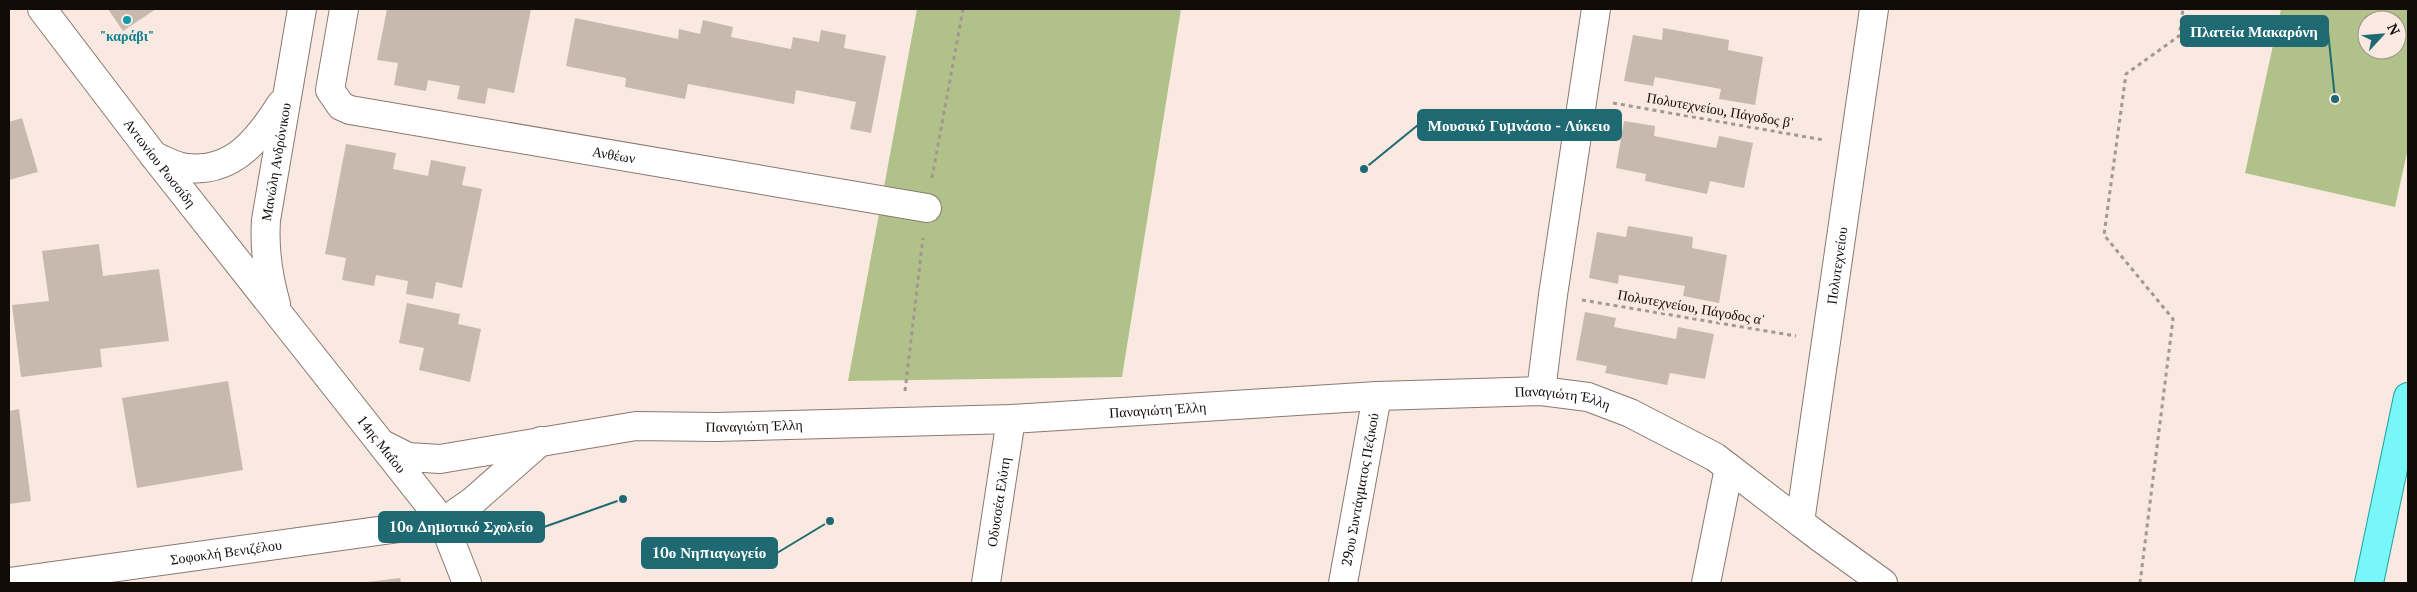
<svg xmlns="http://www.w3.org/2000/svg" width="2417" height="592" viewBox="0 0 2417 592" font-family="'PT Serif',serif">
<rect width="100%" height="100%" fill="#fae9e0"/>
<path fill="#b1c18a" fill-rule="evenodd" d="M917 9H1181L1122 377 848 381Z
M2281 9H2408V148L2395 207 2245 173ZM2367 20H2397V50H2367Z"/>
<path fill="#c7b9ae" d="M108 9H156L123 31Z
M387 9H531L514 93 488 88 485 104 457 99 460 86 428 80 426 91 394 85 398 63 377 60Z
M575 18 678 39 679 29 700 34 703 20 733 27 731 37 791 49 793 37 819 42 821 30 846 35 844 48 886 56 871 133 850 129 856 102 842 99 796 90 794 104 688 84 685 99 625 87 626 78 566 66Z
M1663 28 1729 40 1728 50 1763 57 1755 105 1719 99 1721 89 1655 77 1653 86 1624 81 1633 35 1662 40Z
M22 118 38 172 9 180V122Z
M1624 121 1655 126 1654 136 1716 148 1719 136 1753 143 1744 188 1710 181 1707 194 1645 181 1646 174 1616 168Z
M346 144 396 153 393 169 428 176 431 160 466 167 462 185 482 189 462 288 436 282 433 299 406 294 408 281 376 275 374 286 342 280 346 258 325 254Z
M1628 226 1693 237 1692 248 1727 255 1719 303 1683 296 1685 286 1619 275 1618 284 1589 278 1597 232 1626 237Z
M99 244 103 276 159 269 169 341 100 349 102 367 21 377 12 305 49 301 42 251Z
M407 303 460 314 458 324 481 329 470 382 419 370 424 348 399 343Z
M1585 312 1616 318 1614 327 1676 339 1678 327 1714 334 1705 379 1670 373 1667 385 1605 373 1607 366 1576 360Z
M228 381 243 470 137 488 122 398Z
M19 409 31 501 9 504V411Z
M400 578 401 583H367V582Z"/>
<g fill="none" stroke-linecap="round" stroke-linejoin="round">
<g stroke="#887971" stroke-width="30">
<g id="minor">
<path id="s1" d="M42 9 154 156 443 522 467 583"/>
<path id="s2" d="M344 9 330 90 341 106 350 110 927 208"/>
<path d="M154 156C164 160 176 167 187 168 233 173 259 139 281 104"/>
<path id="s3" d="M276 304C268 276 264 250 266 220L302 9"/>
<path d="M1541 391 1553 295 1596 9"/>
<path id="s4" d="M382 444 408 457 440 459 636 426 716 427 1011 419 1377 396 1541 391 1588 397 1630 413 1715 457 1818 536 1883 583"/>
<path id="s5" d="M1800 522 1874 9"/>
<path id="s6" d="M9 582 443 522 473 501 541 441"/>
<path id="s7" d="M986 583 1011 419"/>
<path id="s8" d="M1343 583 1377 396"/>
<path d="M1706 583 1729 468"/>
</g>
</g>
<g stroke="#1ba1a1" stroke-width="30">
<path id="major" d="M2369 583 2408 397"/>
</g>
<path stroke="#a49791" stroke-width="3" stroke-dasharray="4 4" stroke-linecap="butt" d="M1613 103 1824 140
M932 178 963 9
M1582 300 1796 336
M905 391 923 238
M2140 583 2173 319 2104 235 2126 74 2179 36 2183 9"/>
<use href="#minor" stroke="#fff" stroke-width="28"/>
<use href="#major" stroke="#79f7f8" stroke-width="28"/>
</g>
<circle fill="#0f9aa8" stroke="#fae9e0" stroke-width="2" cx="127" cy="20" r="5"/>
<g text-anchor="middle" stroke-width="5" stroke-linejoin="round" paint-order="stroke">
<g font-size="14" font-weight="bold" fill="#0d838f" stroke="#fae9e0">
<text x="127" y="41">"καράβι"</text>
</g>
<g font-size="14" fill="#120c09" stroke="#fae9e0">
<text transform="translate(1720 110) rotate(10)" y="5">Πολυτεχνείου, Πάγοδος β'</text>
<text dy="5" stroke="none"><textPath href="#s2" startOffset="379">Ανθέων</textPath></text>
<text dy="5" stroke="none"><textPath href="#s3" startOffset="144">Μανώλη Ανδρόνικου</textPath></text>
<text dy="5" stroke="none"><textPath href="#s1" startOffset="194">Αντωνίου Ρωσσίδη</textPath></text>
<text dy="5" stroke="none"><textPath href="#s5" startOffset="259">Πολυτεχνείου</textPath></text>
<text transform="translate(1691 307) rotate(10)" y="5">Πολυτεχνείου, Πάγοδος α'</text>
<text dy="5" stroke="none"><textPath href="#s4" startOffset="1188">Παναγιώτη Έλλη</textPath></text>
<text dy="5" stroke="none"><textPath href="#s4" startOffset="782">Παναγιώτη Έλλη</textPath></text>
<text dy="5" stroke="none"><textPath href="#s4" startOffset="378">Παναγιώτη Έλλη</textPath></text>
<text dy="5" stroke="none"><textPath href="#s1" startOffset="552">14ης Μαΐου</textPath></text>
<text dy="5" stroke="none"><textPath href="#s8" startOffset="95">29ου Συντάγματος Πεζικού</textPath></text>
<text dy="5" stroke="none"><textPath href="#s7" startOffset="82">Οδυσσέα Ελύτη</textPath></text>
<text dy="5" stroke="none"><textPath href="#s6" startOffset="219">Σοφοκλή Βενιζέλου</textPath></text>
</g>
</g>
<path fill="none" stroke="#1e6972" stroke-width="2" d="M2335 99L2328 31M1364 169L1418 125M623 499L544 527M830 521L777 553"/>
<g fill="#1e6972" stroke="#fae9e0" stroke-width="2">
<circle cx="2335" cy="99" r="5"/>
<circle cx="1364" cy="169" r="5"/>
<circle cx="623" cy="499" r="5"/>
<circle cx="830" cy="521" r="5"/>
</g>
<g fill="#1e6972" stroke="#1e6972" stroke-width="2">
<rect x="2181" y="16" width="147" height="30" rx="5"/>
<rect x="1418" y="110" width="203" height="30" rx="5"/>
<rect x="379" y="512" width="165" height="30" rx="5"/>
<rect x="642" y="538" width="135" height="30" rx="5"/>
</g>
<g font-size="15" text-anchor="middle" font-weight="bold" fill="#fff">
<text x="2254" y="37">Πλατεία Μακαρόνη</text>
<text x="1519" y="131">Μουσικό Γυμνάσιο - Λύκειο</text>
<text x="461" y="532">10ο Δημοτικό Σχολείο</text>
<text x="709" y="558">10ο Νηπιαγωγείο</text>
</g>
<rect width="2417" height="592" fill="none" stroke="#120c09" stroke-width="20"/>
<g transform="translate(2382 35) rotate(64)"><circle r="24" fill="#fae9e0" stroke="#9d918a"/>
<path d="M0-4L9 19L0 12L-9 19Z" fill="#1e6972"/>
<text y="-8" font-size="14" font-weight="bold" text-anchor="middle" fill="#120c09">N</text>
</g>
</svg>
